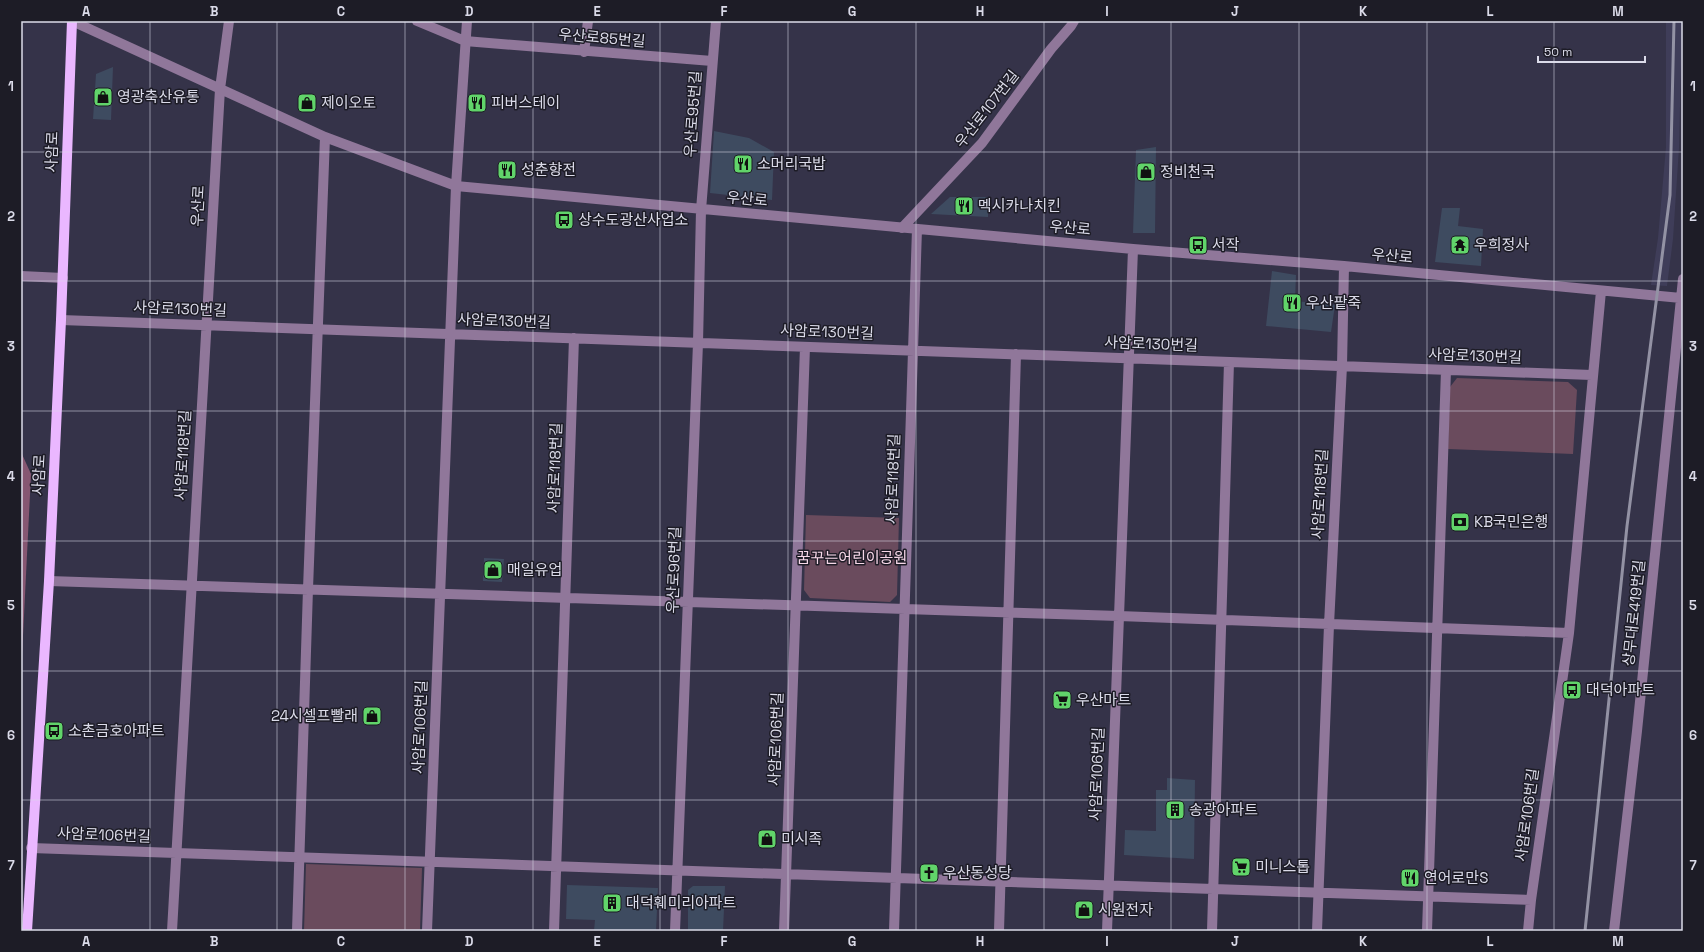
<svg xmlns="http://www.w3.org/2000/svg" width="1704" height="952" viewBox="0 0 1704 952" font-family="'Space Grotesk','Noto Sans KR',sans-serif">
<rect width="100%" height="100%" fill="#353349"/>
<path fill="#3f3d59" d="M1666 21H1682V23L1679 148 1673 239 1667 286 1651 285 1658 238 1666 147Z"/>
<path fill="#6a4b5d" d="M1457 378 1568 382 1577 390 1573 454 1448 449 1450 387Z
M806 515 899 518 897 595 890 602 810 598 804 590Z
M306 864 422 868 420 931H304Z"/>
<path fill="#865772" d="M21 452 31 474 22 656H21Z"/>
<path fill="#3e4b60" d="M113 67 111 120 93 119 96 74Z
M714 131 749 138 774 152 772 200 710 193Z
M1156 147 1155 233H1133L1136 150Z
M950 197H988V217L931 214Z
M1442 208H1460L1458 226 1483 229 1481 266 1435 262Z
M1272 271 1296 275 1295 301 1335 305 1331 332 1266 326Z
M484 558 504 559 502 582 483 581Z
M1167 778 1195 780 1194 859 1124 855 1125 830 1156 831V790H1167Z
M567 885 658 888 656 931H594L595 920 566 919Z
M693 886H725L723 931H688V890Z"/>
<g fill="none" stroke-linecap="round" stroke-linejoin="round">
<path stroke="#90779a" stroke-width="10" d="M72 21 325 137 456 186 1133 249 1344 266 1681 298
M417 21 465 41 712 61
M584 52 588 21
M902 228 982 143 1051 49 1071 26 1074 21
M21 276 63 278
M61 320 1592 375
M49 581 1119 616 1569 633
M31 848 1531 900
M172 931 220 89 229 21
M297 931 308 589 325 137
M427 931 456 186 467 21
M554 931 574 338
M675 931 698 343 701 210 716 21
M784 931 805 347
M894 931 917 229
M999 931 1016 354
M1107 931 1133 249
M1212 931 1229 362
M1317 931 1329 625 1342 366 1344 266
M1427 931 1446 370
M1528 931 1531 900 1569 633 1601 291
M1614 931 1637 731 1683 279"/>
<path stroke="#eab7ff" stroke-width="10" d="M27 931 49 581 61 320 72 21"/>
<path stroke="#9392a4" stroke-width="3" d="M1585 931 1627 526 1670 195 1674 21"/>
</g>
<path fill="none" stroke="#dbdbe9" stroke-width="1" stroke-opacity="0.55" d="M150 21V931M277 21V931M405 21V931M533 21V931M660 21V931M788 21V931M916 21V931M1044 21V931M1171 21V931M1299 21V931M1427 21V931M1554 21V931M21 152H1683M21 281H1683M21 411H1683M21 541H1683M21 671H1683M21 800H1683"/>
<defs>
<g id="shop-square" transform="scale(1)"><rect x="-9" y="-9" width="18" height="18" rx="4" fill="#61d46a" stroke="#1d1c26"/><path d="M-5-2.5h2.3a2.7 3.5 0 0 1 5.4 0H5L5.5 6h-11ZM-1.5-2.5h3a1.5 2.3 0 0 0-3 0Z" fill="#111"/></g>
<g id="restaurant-square" transform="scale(1)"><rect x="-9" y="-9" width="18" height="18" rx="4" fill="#61d46a" stroke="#1d1c26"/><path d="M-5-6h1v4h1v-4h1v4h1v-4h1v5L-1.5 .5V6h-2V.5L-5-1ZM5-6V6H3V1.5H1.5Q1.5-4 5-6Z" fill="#111"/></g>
<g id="bus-square" transform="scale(1)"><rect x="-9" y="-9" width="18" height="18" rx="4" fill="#61d46a" stroke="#1d1c26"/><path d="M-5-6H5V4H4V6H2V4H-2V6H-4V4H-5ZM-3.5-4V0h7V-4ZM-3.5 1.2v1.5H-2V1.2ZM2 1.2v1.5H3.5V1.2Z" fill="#111"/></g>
<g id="temple-square" transform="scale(1)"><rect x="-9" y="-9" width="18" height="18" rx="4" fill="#61d46a" stroke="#1d1c26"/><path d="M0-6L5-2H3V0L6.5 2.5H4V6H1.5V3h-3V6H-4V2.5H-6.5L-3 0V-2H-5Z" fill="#111"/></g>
<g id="bank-square" transform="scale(1)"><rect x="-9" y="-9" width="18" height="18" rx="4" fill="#61d46a" stroke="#1d1c26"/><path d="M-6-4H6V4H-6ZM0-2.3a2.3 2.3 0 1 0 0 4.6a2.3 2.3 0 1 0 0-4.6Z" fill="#111"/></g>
<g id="supermarket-square" transform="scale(1)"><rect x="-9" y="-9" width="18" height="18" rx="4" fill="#61d46a" stroke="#1d1c26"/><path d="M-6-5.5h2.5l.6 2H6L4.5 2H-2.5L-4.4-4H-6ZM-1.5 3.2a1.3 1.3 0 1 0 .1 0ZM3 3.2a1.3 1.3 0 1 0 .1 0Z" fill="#111"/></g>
<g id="building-square" transform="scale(1)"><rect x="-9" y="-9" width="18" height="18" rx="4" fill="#61d46a" stroke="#1d1c26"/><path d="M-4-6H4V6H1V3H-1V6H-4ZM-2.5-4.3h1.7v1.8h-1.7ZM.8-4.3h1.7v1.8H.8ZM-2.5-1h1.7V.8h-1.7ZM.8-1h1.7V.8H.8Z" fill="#111"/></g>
<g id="church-square" transform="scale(1)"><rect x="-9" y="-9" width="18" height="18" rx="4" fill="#61d46a" stroke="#1d1c26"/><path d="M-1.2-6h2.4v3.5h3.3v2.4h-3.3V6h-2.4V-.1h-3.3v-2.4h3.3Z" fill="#111"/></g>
</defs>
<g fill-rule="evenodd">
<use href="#shop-square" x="103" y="97"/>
<use href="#shop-square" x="307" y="103"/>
<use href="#restaurant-square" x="477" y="103"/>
<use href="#restaurant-square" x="743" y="164"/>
<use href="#restaurant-square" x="507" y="170"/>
<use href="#shop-square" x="1146" y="172"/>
<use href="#restaurant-square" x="964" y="206"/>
<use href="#bus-square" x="564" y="220"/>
<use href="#bus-square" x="1198" y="245"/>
<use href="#temple-square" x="1460" y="245"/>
<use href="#restaurant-square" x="1292" y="303"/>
<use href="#bank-square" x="1460" y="522"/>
<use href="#shop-square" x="493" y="570"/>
<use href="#bus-square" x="1572" y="690"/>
<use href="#supermarket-square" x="1062" y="700"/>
<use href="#shop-square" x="372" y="716"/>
<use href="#bus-square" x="54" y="731"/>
<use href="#building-square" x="1175" y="810"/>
<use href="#shop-square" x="767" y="839"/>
<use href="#supermarket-square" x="1241" y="867"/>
<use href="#church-square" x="929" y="873"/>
<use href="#restaurant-square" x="1410" y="878"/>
<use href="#building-square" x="612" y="903"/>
<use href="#shop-square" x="1084" y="910"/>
</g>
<g text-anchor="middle" stroke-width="3" stroke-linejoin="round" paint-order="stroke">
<g font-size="15" fill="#dbdbe9" stroke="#1d1c26">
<text transform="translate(602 38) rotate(5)" y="5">우산로85번길</text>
<text transform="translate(987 109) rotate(-52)" y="5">우산로107번길</text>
<text transform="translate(693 114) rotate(-86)" y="5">우산로95번길</text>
<text transform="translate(52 152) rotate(-88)" y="5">사암로</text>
<text transform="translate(747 199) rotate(5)" y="5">우산로</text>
<text transform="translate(198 206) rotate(-87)" y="5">우산로</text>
<text transform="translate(1070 228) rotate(5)" y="5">우산로</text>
<text transform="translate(1392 256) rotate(5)" y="5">우산로</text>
<text transform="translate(180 309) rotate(2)" y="5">사암로130번길</text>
<text transform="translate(504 321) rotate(2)" y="5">사암로130번길</text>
<text transform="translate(827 332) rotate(2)" y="5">사암로130번길</text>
<text transform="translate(1151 344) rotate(2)" y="5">사암로130번길</text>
<text transform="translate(1475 356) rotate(2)" y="5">사암로130번길</text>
<text transform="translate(183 455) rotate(-87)" y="5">사암로118번길</text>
<text transform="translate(555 468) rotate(-88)" y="5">사암로118번길</text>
<text transform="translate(39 475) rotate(-87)" y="5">사암로</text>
<text transform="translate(893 479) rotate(-88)" y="5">사암로118번길</text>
<text transform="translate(1320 494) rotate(-87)" y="5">사암로118번길</text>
<text transform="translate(674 570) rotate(-88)" y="5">우산로96번길</text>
<text transform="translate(1634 613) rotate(-84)" y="5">상무대로419번길</text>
<text transform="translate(420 727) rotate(-88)" y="5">사암로106번길</text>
<text transform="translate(776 739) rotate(-88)" y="5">사암로106번길</text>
<text transform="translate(1097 774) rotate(-88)" y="5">사암로106번길</text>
<text transform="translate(1527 815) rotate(-82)" y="5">사암로106번길</text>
<text transform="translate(104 835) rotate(2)" y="5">사암로106번길</text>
</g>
<g font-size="15" fill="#dbdbe9" stroke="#1d1c26" text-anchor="start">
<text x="117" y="102">영광축산유통</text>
<text x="321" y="108">제이오토</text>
<text x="491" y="108">피버스테이</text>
<text x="757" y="169">소머리국밥</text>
<text x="521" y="175">성춘향전</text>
<text x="1160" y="177">정비천국</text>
<text x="978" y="211">멕시카나치킨</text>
<text x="578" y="225">상수도광산사업소</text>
<text x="1212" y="250">서작</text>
<text x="1474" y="250">우희정사</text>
<text x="1306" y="308">우산팥죽</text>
<text x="1474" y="527">KB국민은행</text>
<text x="507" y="575">매일유업</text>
<text x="1586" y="695">대덕아파트</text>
<text x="1076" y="705">우산마트</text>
<text x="358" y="721" text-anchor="end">24시셀프빨래</text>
<text x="68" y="736">소촌금호아파트</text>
<text x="1189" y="815">송광아파트</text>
<text x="781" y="844">미시족</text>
<text x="1255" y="872">미니스톱</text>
<text x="943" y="878">우산동성당</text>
<text x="1424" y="883">연어로만S</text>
<text x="626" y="908">대덕훼미리아파트</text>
<text x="1098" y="915">시원전자</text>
</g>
<g font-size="15" fill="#f6d7e8" stroke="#1d1c26">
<text x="852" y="563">꿈꾸는어린이공원</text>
</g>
</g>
<rect width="1704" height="952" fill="none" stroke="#1d1c26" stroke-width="44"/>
<path d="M1538 56v6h107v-6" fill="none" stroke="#dbdbe9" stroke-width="2"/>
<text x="1544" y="56" font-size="12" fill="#dbdbe9" stroke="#1d1c26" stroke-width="3" paint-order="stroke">50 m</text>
<rect x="22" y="22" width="1660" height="908" fill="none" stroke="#dbdbe9" stroke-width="1.5"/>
<g font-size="13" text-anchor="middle" font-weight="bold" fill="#dbdbe9">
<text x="86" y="16">A</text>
<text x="214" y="16">B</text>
<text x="341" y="16">C</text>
<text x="469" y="16">D</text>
<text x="597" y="16">E</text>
<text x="724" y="16">F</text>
<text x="852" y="16">G</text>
<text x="980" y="16">H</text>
<text x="1107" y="16">I</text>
<text x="1235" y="16">J</text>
<text x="1363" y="16">K</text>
<text x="1490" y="16">L</text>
<text x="1618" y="16">M</text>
<text x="11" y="91">1</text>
<text x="1693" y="91">1</text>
<text x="11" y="221">2</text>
<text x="1693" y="221">2</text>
<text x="11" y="351">3</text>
<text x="1693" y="351">3</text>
<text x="11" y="481">4</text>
<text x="1693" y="481">4</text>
<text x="11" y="610">5</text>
<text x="1693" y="610">5</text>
<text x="11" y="740">6</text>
<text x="1693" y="740">6</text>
<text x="11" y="870">7</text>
<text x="1693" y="870">7</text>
<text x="86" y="946">A</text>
<text x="214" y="946">B</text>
<text x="341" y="946">C</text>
<text x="469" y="946">D</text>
<text x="597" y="946">E</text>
<text x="724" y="946">F</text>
<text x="852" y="946">G</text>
<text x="980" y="946">H</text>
<text x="1107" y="946">I</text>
<text x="1235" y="946">J</text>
<text x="1363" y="946">K</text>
<text x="1490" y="946">L</text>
<text x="1618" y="946">M</text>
</g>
</svg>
